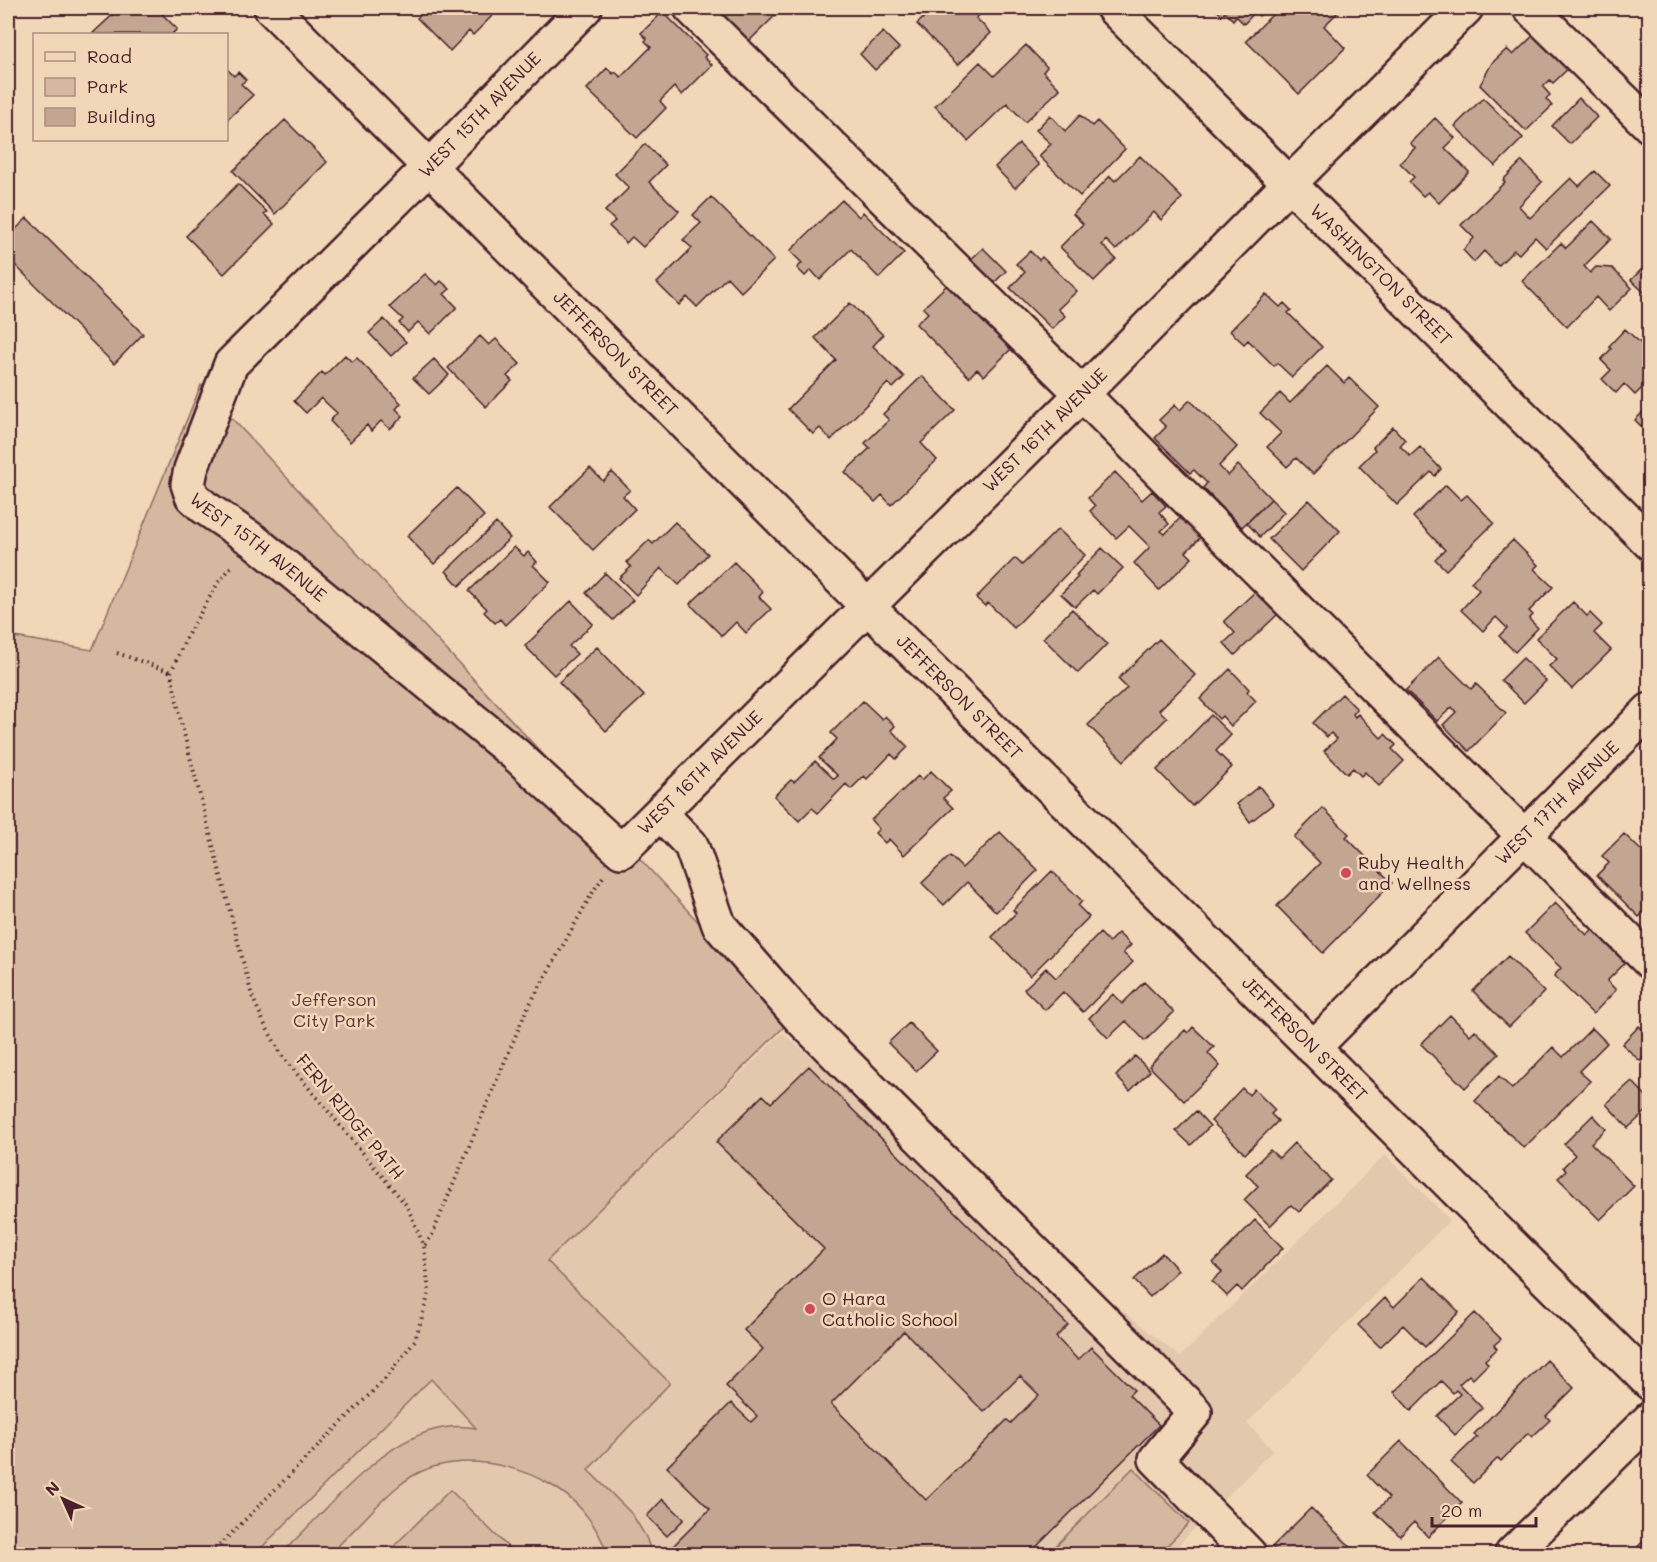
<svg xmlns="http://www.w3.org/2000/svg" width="1657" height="1562" viewBox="0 0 1657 1562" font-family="Mali,sans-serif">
<rect width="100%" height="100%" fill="#efd7b7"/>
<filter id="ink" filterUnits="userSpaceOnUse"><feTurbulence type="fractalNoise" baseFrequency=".0167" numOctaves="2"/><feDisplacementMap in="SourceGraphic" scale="12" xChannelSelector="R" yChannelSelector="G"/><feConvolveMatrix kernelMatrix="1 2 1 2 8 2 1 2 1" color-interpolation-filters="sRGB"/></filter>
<g filter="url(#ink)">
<path fill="#e2c8ac" d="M782 1033 1180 1357 1385 1155 1450 1220 1247 1423 1273 1450 1169 1554H255L547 1261Z"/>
<path fill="#d4b9a0" stroke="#8f6c66" stroke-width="1.5" d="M201 385 790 1021 547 1261 670 1383 588 1470 632 1514 646 1537 652 1554H608C602 1539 594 1524 583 1511 548 1470 470 1448 420 1472 401 1481 386 1497 371 1512 358 1526 344 1540 330 1554H281C298 1537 316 1519 333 1501 371 1464 418 1417 476 1428L431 1379 255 1554H8V636L92 650Z
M1133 1468 1189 1523 1159 1554H1055L1051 1551Z
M450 1490 515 1554H386Z"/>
<path fill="#c3a692" stroke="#4a1f2b" stroke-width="1.5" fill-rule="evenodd" d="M80 8H92L86 13Z
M120 8H156L177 29 173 33 174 34H92Z
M423 8H500L473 35 469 31 450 51 417 18 426 10Z
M714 8H783L748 42Z
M934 8H977L982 13 976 18 991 33 958 65 917 24Z
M1217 8H1268L1259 16 1255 12 1244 24 1236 16 1233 20 1225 12 1222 15 1215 9Z
M1279 8H1342L1324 26 1345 48 1299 94 1246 41Z
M663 12 706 55 704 57 712 65 682 95 674 87 660 101 666 108 637 138 587 89 607 68 613 74 615 72 621 77 651 47 645 41 647 39 641 33Z
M1539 30 1573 64 1553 83 1550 80 1543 87 1550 95 1546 99 1552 106 1526 131 1480 85 1492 63 1507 49 1513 55Z
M883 32 899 48 875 70 860 54Z
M1026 45 1047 67 1043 72 1060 89 1025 122 1007 103 968 141 935 106 980 62 994 76Z
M226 68 234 76 238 72 246 80 241 84 253 95 228 119 226 118Z
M1483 98 1523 138 1495 166 1455 126Z
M1579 98 1597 117 1570 144 1552 126Z
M1050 115 1065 131 1080 115 1092 126 1097 121 1125 149 1080 196 1039 156 1051 144 1036 130Z
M1435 118 1455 138 1445 148 1469 172 1439 203 1428 192 1423 196 1409 182 1414 177 1400 163 1415 148 1410 143Z
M285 120 327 162 275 214 233 171Z
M645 144 666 165 649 182 679 211 643 247 632 237 626 243 609 226 615 221 605 211 629 188 615 174Z
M1019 144 1039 165 1015 188 995 167Z
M1140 156 1182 198 1161 220 1154 212 1116 250 1106 240 1102 245 1116 259 1094 281 1060 247 1083 224 1073 214 1110 176 1115 181Z
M1522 161 1542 182 1519 206 1530 218 1571 178 1579 186 1595 171 1610 186 1546 248 1535 237 1519 254 1514 250 1498 266 1484 251 1474 262 1463 250 1474 238 1461 225 1505 182 1503 180Z
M238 184 267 212 264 214 274 224 224 274 186 236Z
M711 197 774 260 741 292 727 277 697 307 687 297 679 305 657 283 692 248 683 240 701 223 693 215Z
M842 200 859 217 863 212 904 253 879 278 851 249 820 280 811 270 805 276 797 268 802 263 790 251Z
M27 218 143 334 114 364 8 258V237Z
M1593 221 1611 239 1584 266 1590 273 1596 267 1612 268 1632 288 1609 311 1596 297 1567 327 1522 281 1561 243 1566 248Z
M983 248 1006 271 990 287 967 263Z
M1030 251 1039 260 1042 257 1077 291 1058 309 1065 316 1052 329 1010 288 1025 272 1016 264Z
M1650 261V298L1631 280Z
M425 274 437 285 441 281 450 289 444 294 457 307 430 334 418 322 408 332 399 323 403 319 390 307Z
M948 284 1012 348 984 376 977 369 969 377 916 324 928 313 923 308Z
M1266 294 1280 307 1284 303 1291 310 1288 313 1322 347 1292 377 1277 363 1274 366 1248 340 1244 344 1230 331Z
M850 303 883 335 873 346 904 377 893 388 888 383 831 440 820 428 813 434 788 409 836 360 815 338Z
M384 319 406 342 391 356 369 333Z
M1625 329 1645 347 1650 343V380L1635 395 1624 384 1616 393 1602 379 1611 370 1601 360 1611 349 1609 346Z
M480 336 489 345 496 339 520 364 507 376 512 381 486 407 448 368Z
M345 355 352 362 357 358 401 403 396 409 403 416 390 429 381 421 371 431 367 425 350 442 330 421 337 413 321 398 306 413 294 401 322 372 325 375Z
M434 359 449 375 429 394 413 378Z
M1327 366 1344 383 1349 378 1379 407 1313 474 1296 458 1287 467 1267 447 1281 433 1260 413 1280 393 1290 403Z
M922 376 955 410 921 443 937 460 891 505 882 495 875 502 845 472 870 448 865 443 889 420 883 414Z
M1190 400 1237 447 1219 466 1228 476 1238 465 1271 499 1242 527 1203 488 1207 483 1194 470 1190 473 1155 438 1166 427 1159 420 1175 405 1180 410Z
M1650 405V435L1635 420Z
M1393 427 1405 440 1400 446 1410 456 1420 447 1441 469 1435 476 1431 472 1397 505 1359 466 1375 450 1373 447Z
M590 468 603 481 612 472 630 490 623 496 635 509 593 550 550 507Z
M1115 472 1142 500 1152 491 1166 506 1159 512 1169 524 1161 531 1165 534 1185 513 1205 533 1186 552 1192 558 1159 590 1134 563 1150 547 1129 526 1116 538 1090 511 1095 506 1088 498Z
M1446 485 1461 500 1467 495 1494 523 1446 570 1435 559 1445 550 1413 517Z
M457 488 484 516 434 564 407 536Z
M1271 499 1284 512 1260 537 1247 523Z
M1309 500 1340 531 1301 571 1269 539Z
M675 522 708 554 679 585 661 568 636 595 619 578 631 567 627 562 649 540 653 544Z
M496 523 510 538 459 586 446 571Z
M1058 529 1085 555 1014 628 988 603 985 606 976 598 1015 558 1022 565Z
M1513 540 1538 565 1534 569 1553 587 1529 611 1533 615 1529 619 1538 628 1515 652 1499 636 1507 628 1496 617 1483 631 1461 610 1479 590 1471 582Z
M514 547 524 556 528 552 537 562 533 565 550 582 505 625 500 619 495 623 484 612 487 609 469 591Z
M1102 548 1123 568 1097 594 1093 590 1075 607 1061 594 1078 577 1076 575Z
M734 562 763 592 759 597 771 609 746 633 736 622 722 636 690 604Z
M605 573 633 600 613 620 586 593Z
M1257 590 1279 613 1235 655 1224 643 1235 633 1224 621Z
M571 601 593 624 569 646 577 654 554 675 525 646Z
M1573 602 1587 616 1590 613 1602 625 1594 633 1611 650 1572 689 1549 666 1557 659 1536 638Z
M1072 609 1107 644 1078 673 1043 638Z
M1159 639 1195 675 1159 710 1167 718 1124 761 1088 725 1127 688 1118 679Z
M597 647 644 696 606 731 559 682Z
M1439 657 1471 689 1476 684 1506 713 1469 751 1443 725 1456 712 1452 707 1437 721 1406 690Z
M1523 658 1546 681 1524 703 1501 680Z
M1230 669 1249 689 1247 692 1256 701 1231 726 1222 716 1219 719 1200 699Z
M1342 694 1357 709 1353 714 1355 717 1358 714 1381 738 1385 734 1396 745 1392 749 1404 761 1379 786 1365 772 1361 776 1353 768 1347 774 1324 751 1337 739 1331 733 1327 737 1313 723Z
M863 701 882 719 885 716 895 726 891 730 908 747 896 759 891 754 867 779 864 776 851 789 846 784 818 813 812 808 799 821 774 796 791 780 794 782 815 761 834 779 838 776 819 758 837 739 831 733Z
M1211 715 1231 735 1216 751 1232 767 1192 806 1157 770Z
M931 771 951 791 943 798 953 808 904 855 889 839 885 843 875 833 879 829 871 820 918 776 922 780Z
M1259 786 1273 804 1250 822 1237 804Z
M1323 808 1349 834 1346 837 1392 883 1323 953 1277 906 1320 863 1294 837Z
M1650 817V832L1642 824Z
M1000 832 1038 870 996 912 967 882 944 905 922 883 950 856 962 868Z
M1624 834 1650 859V906L1639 917 1597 875 1609 863 1602 856Z
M1052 871 1082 901 1078 906 1089 917 1030 976 992 937 1016 913 1013 910Z
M1555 903 1587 935 1593 929 1626 962 1607 981 1616 990 1593 1014 1554 976 1561 968 1525 933Z
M1100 933 1109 942 1118 933 1131 945 1123 953 1133 962 1083 1012 1063 992 1045 1010 1024 989 1046 968 1056 978Z
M1508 956 1544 992 1509 1027 1473 991Z
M1144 982 1174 1012 1145 1041 1126 1021 1108 1038 1089 1018 1113 994 1122 1004Z
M1450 1015 1470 1035 1475 1030 1499 1054 1465 1088 1421 1044Z
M909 1023 937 1051 916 1071 888 1043Z
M1639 1026 1650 1037V1051L1640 1061 1622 1044Z
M1193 1027 1214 1047 1208 1053 1220 1066 1184 1101 1149 1066 1185 1030 1188 1033Z
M1592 1028 1607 1043 1579 1071 1590 1081 1524 1148 1475 1101 1499 1076 1512 1089 1553 1047 1563 1057Z
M1135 1056 1150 1071 1130 1091 1116 1076Z
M809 1066 1068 1325 1056 1337 1078 1360 1091 1347 1134 1390 1129 1395 1159 1425 1029 1554H673L669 1550 710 1509 667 1467 731 1403 751 1422 757 1416 726 1386 763 1349 744 1330 824 1249 716 1142 763 1095 771 1103ZM904 1331 984 1412 1020 1376 1039 1395 1011 1423 1007 1420 926 1500 831 1404Z
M1632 1081 1650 1100V1108L1628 1128 1606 1104Z
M1242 1088 1249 1095 1254 1089 1275 1110 1271 1114 1278 1121 1245 1154 1211 1121Z
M1196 1111 1210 1126 1191 1145 1176 1131Z
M1593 1115 1606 1129 1591 1143 1634 1186 1600 1220 1558 1178 1566 1171 1563 1167 1575 1155 1564 1144Z
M1294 1143 1331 1180 1299 1212 1291 1205 1270 1226 1244 1200 1258 1186 1246 1174 1270 1150 1279 1158Z
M1255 1220 1283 1248 1242 1291 1237 1286 1227 1296 1212 1281 1222 1272 1213 1263Z
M1162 1253 1178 1270 1150 1297 1134 1280Z
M1650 1261V1275L1642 1268Z
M1424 1277 1459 1312 1425 1347 1403 1325 1380 1347 1358 1325 1385 1298 1394 1307Z
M1475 1313 1501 1339 1494 1345 1497 1349 1485 1360 1488 1364 1473 1379 1469 1375 1459 1384 1482 1408 1455 1435 1437 1416 1460 1394 1456 1390 1453 1393 1441 1381 1411 1411 1394 1392Z
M1547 1360 1574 1388 1546 1416 1550 1420 1532 1437 1528 1433 1501 1461 1498 1458 1473 1483 1451 1462 1477 1437 1474 1434Z
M1401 1441 1462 1503 1428 1537 1414 1522 1400 1536 1375 1512 1389 1498 1367 1475Z
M663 1499 684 1519 667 1536 647 1516Z
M1311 1508 1358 1554H1279L1272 1547Z
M1650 1535V1554H1630Z"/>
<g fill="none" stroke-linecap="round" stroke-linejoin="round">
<g stroke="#4a1f2b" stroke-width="38">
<g id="minor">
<path id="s1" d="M271 8 867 606 1206 941 1650 1383"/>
<path id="s2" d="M585 8 430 166 231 364 191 469 188 484 192 496 204 507 254 541 515 754 621 851 1082 394 1290 183 1466 8"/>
<path d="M691 8 1082 394 1650 962"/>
<path id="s3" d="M1113 8 1650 543"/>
<path d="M1530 8 1650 126"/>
<path d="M660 813 691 845 719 925 801 1019 1195 1412 1156 1459 1249 1554"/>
<path id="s4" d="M1313 1048 1650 710"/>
</g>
</g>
<g stroke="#4a1f2b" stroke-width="38">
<path id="major" d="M1512 1554 1650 1419"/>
</g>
<path stroke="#4a1f2b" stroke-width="4" stroke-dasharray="1.5 4.5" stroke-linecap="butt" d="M117 653 171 672
M425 1245 432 1235 526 1011 594 890 603 877
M211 1554 386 1378 415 1340 429 1293 424 1246 407 1206 283 1057 265 1025 252 996 181 722 171 672 187 636 218 583 232 566"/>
<use href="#minor" stroke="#efd7b7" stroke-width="33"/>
<use href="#major" stroke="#efd7b7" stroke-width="33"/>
</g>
</g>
<g fill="#d1495b" stroke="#efd7b7" stroke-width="2">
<circle cx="1346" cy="873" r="6"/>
<circle cx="810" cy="1309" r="6"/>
</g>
<g text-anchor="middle" stroke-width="5" stroke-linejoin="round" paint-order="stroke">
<g font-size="18" fill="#4a1f2b" stroke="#efd7b7">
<text transform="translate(480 115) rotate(-46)" y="6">WEST 15TH AVENUE</text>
<text dy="6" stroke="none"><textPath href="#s3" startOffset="378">WASHINGTON STREET</textPath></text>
<text dy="6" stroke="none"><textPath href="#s1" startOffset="488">JEFFERSON STREET</textPath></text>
<text dy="6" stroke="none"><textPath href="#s2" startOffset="1797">WEST 16TH AVENUE</textPath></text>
<text dy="6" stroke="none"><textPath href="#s2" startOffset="726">WEST 15TH AVENUE</textPath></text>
<text dy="6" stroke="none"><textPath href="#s1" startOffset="974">JEFFERSON STREET</textPath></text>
<text dy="6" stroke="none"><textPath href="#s2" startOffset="1311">WEST 16TH AVENUE</textPath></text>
<text dy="6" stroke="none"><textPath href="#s4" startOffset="346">WEST 17TH AVENUE</textPath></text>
<text dy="6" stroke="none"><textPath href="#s1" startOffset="1460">JEFFERSON STREET</textPath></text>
<text transform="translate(350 1117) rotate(50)" y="6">FERN RIDGE PATH</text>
</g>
<g font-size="18" fill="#4a1f2b" stroke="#efd7b7" text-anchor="start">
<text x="1358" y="869">Ruby Health<tspan x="1358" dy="21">and Wellness</tspan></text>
<text x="822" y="1305">O Hara<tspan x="822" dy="21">Catholic School</tspan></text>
</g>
<g font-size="18" fill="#5f363d" stroke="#efd7b7">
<text x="334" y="1006">Jefferson<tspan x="334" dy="21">City Park</tspan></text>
</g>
</g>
<rect width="1657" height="1562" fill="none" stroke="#efd7b7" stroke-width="30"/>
<rect x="15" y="15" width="1627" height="1532" fill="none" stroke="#4a1f2b" stroke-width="2" filter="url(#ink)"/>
<rect x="33" y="33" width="195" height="108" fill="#efd7b7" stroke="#ad8d7f" stroke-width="1.5"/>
<rect x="45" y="52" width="30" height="9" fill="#efd7b7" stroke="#ad8d7f" stroke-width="1.5"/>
<text x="87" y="63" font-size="18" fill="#4a1f2b">Road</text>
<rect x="45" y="78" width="30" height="18" fill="#d4b9a0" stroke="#ad8d7f" stroke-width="1.5"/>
<text x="87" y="93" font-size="18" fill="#4a1f2b">Park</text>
<rect x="45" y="108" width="30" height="18" fill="#c3a692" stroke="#ad8d7f" stroke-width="1.5"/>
<text x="87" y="123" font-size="18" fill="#4a1f2b">Building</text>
<g transform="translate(63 1499) rotate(315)" stroke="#efd7b7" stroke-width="4.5" paint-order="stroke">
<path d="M0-4.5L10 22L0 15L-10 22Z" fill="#4a1f2b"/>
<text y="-9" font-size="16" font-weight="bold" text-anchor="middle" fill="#4a1f2b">N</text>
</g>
<path d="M1432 1517v9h104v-9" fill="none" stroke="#4a1f2b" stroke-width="3"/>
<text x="1441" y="1517" font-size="18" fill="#4a1f2b" stroke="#efd7b7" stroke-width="4.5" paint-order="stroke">20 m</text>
</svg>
